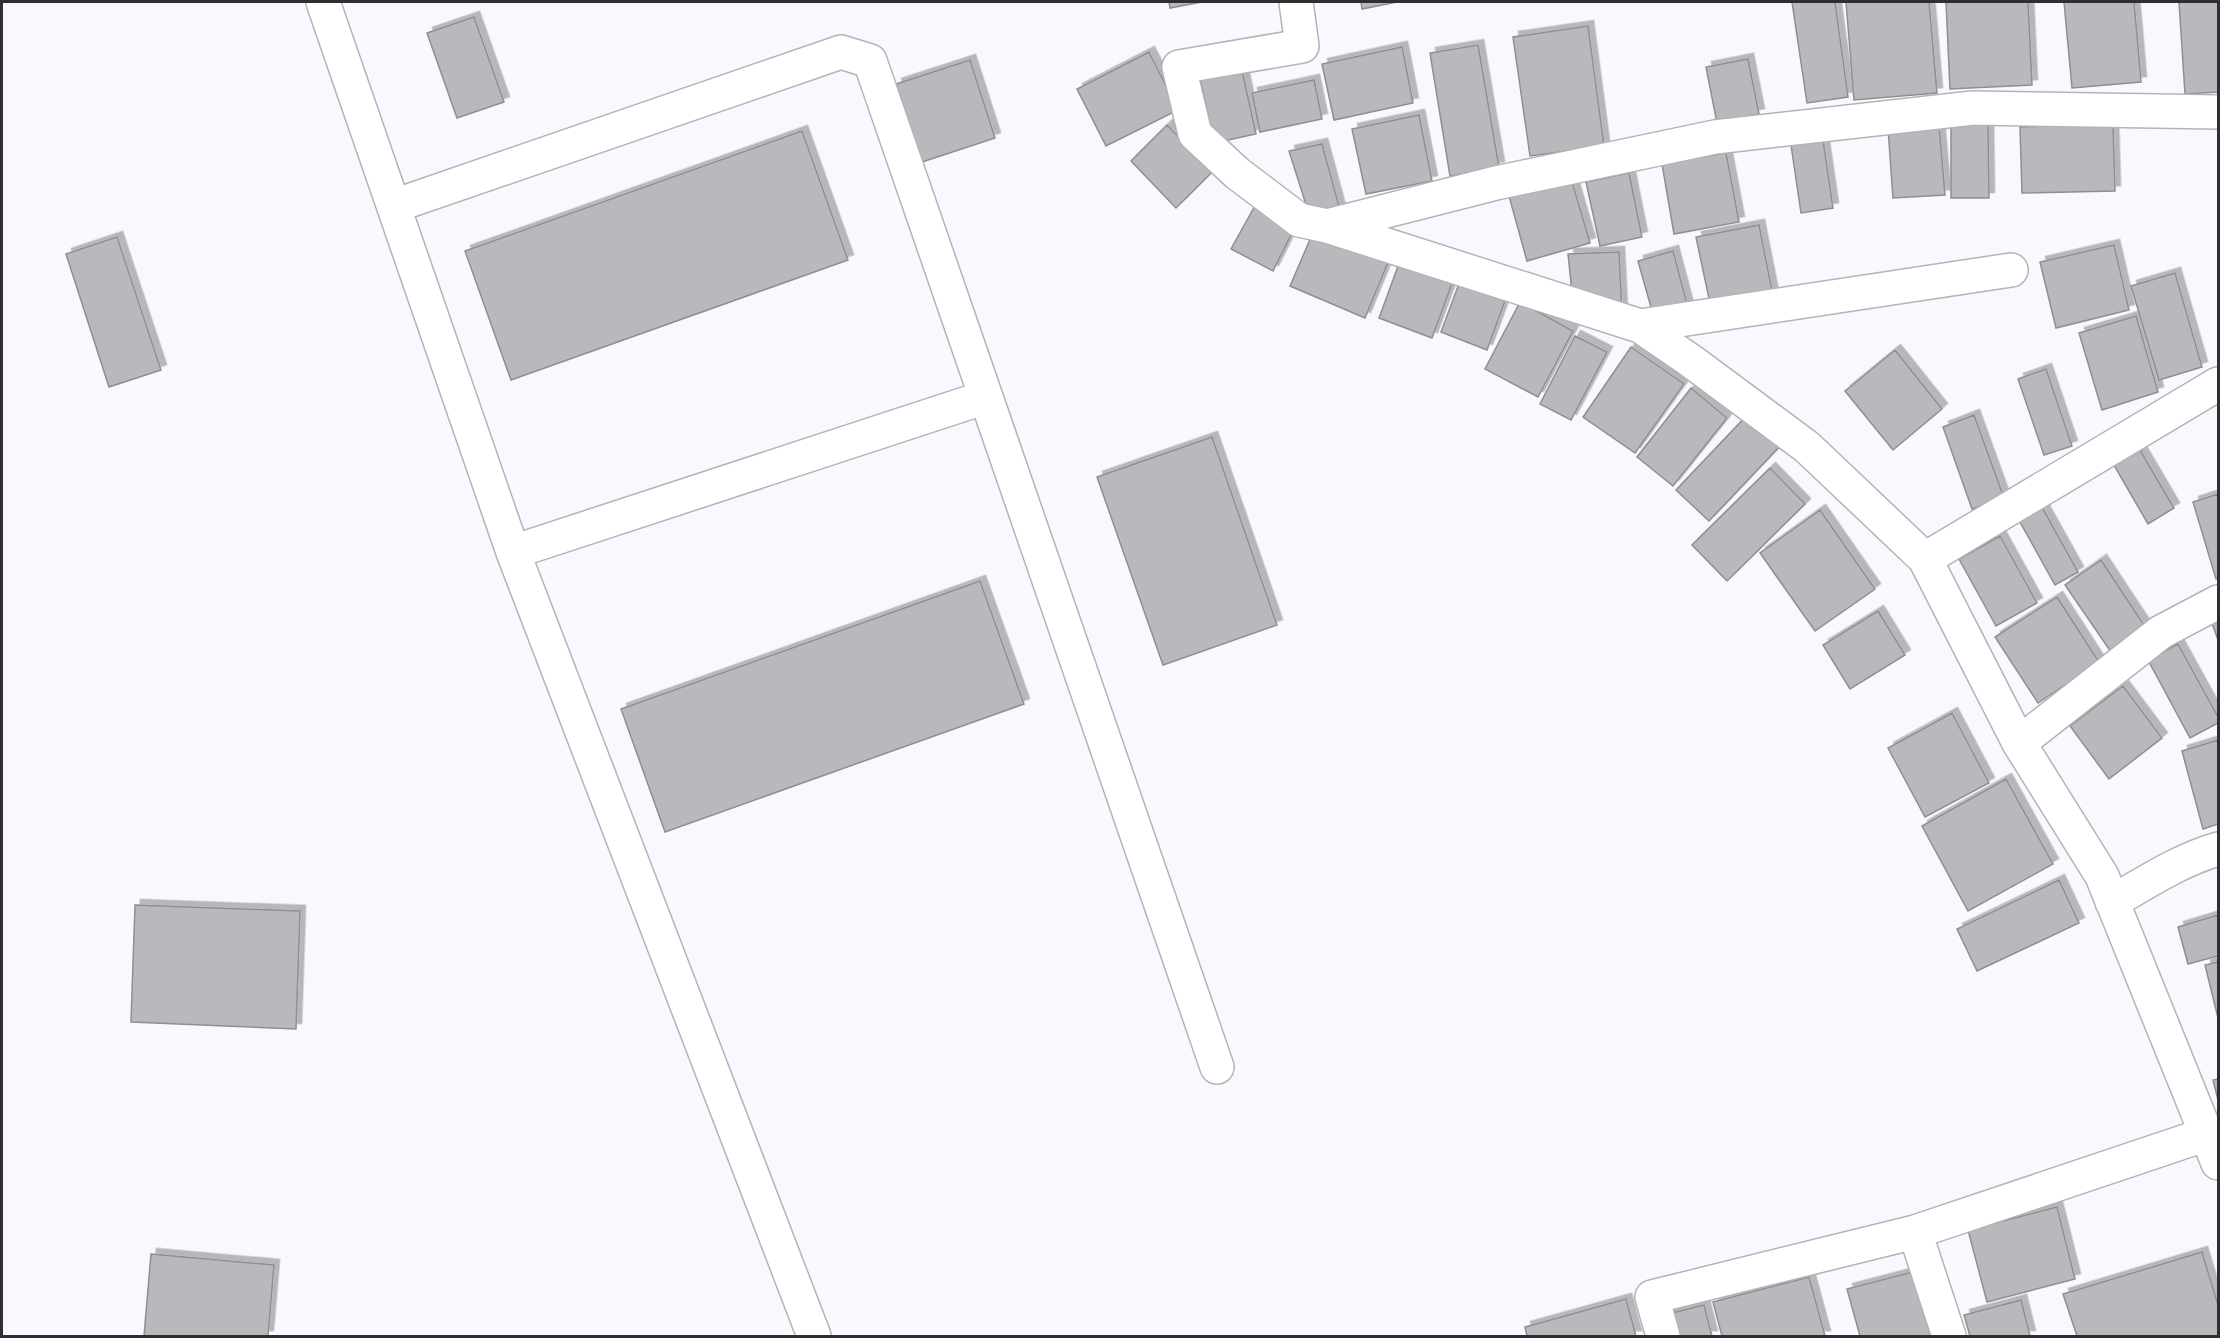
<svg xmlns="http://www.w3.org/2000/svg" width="2220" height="1338" viewBox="0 0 2220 1338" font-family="Inter,sans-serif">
<defs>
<filter id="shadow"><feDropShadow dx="5.5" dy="-5.5" stdDeviation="0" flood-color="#0004"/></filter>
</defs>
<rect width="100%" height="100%" fill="#f9f8fe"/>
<path fill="#bab8bd" stroke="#8f8e92" stroke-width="1.5" filter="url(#shadow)" d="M1169 2H1202L1170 8Z
M1361 2H1397L1362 9Z
M1792 2H1835L1848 97 1807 103Z
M1846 2H1929L1937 93 1854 100Z
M1946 2H2028L2032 85 1950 89Z
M2064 2H2134L2141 82 2072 88Z
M2179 2H2218V92L2185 94Z
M474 17 504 102 457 118 427 33Z
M1588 26 1604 146 1530 156 1513 37Z
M1478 45 1499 167 1450 176 1430 53Z
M1402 47 1413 103 1334 120 1322 64Z
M1149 52 1178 110 1106 146 1077 89Z
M1748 59 1759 114 1717 123 1706 67Z
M970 60 995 138 922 162 896 84Z
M1242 70 1256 134 1214 143 1200 78Z
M1314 80 1322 119 1260 132 1252 93Z
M1419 115 1432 181 1366 194 1352 129Z
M1988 123 1989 198H1951V124Z
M2113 124 2115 191 2022 193 2020 127Z
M1167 125 1212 172 1176 208 1131 161Z
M1939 125 1945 195 1893 198 1888 128Z
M802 131 848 260 511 380 465 251Z
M1823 140 1833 208 1801 213 1791 145Z
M1322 144 1340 210 1309 214 1289 151Z
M1726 153 1739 222 1674 234 1662 164Z
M1629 173 1642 237 1600 246 1586 182Z
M1571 178 1590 243 1527 261 1509 196Z
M1256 204 1296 225 1273 271 1231 249Z
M1759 225 1773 296 1711 308 1696 237Z
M1315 228 1389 260 1365 318 1290 286Z
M117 237 161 370 109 387 66 254Z
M2114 245 2129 310 2056 328 2040 262Z
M1673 251 1688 308 1654 318 1638 261Z
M1619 252 1622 313 1572 292 1568 254Z
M1401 258 1454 278 1432 338 1379 318Z
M2175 273 2202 367 2159 380 2131 286Z
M1460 281 1506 298 1487 350 1441 332Z
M1520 302 1573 331 1538 397 1485 369Z
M2136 316 2158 392 2102 410 2079 333Z
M1575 336 1607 352 1571 420 1540 404Z
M1631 347 1684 384 1635 453 1583 417Z
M1895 350 1942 409 1893 450 1845 391Z
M2046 369 2072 446 2044 455 2018 379Z
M1691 388 1727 418 1673 486 1637 457Z
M1750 412 1783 443 1709 521 1676 490Z
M1974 415 2004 498 1972 509 1943 427Z
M1212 437 1277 625 1163 665 1097 477Z
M2137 445 2174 508 2148 524 2111 460Z
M1770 468 1805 504 1727 581 1692 545Z
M2218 494V578L2216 579 2193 502Z
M2038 500 2078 572 2055 585 2015 513Z
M1820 510 1875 589 1815 631 1760 553Z
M2000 536 2037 603 1996 626 1959 559Z
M2101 560 2146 628 2111 652 2065 585Z
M980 581 1024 704 665 832 621 709Z
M2057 597 2099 662 2038 703 1995 637Z
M1878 611 1905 655 1850 689 1823 645Z
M2218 620V640L2212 623Z
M2178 644 2218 717V723L2190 738 2148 660Z
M2123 686 2162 738 2109 779 2070 726Z
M1952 713 1989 783 1925 817 1888 748Z
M2218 740V824L2203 829 2182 751Z
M2006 779 2053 864 1968 911 1922 826Z
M2059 880 2079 923 1977 971 1957 929Z
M135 905 300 911 296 1029 131 1022Z
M2218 915V956L2188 964 2178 927Z
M2218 962V1018L2205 965Z
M2218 1079V1100L2213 1080Z
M2057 1207 2075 1279 1987 1302 1968 1230Z
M2202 1252 2218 1305V1336H2077L2063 1294Z
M151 1254 274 1265 268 1336H144Z
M1924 1269 1941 1336H1860L1847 1289Z
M1809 1277 1825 1336H1722L1713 1302Z
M1626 1299 1636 1336H1527L1525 1327Z
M2021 1300 2030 1336H1970L1964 1315Z
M1704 1305 1712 1336H1666L1660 1316Z"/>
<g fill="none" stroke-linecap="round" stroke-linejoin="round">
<g stroke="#b4b3b8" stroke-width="36">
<path id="minor" d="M323 2 513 552 814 1336
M1296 2 1302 46 1179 67 1195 134 1237 173 1299 220 1327 226
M2218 112 1973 108 1715 137 1496 183 1327 226 1640 326 1691 361 1807 447 1925 559 2019 743 2102 876 2218 1163
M394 206 841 52 870 61 1217 1067
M1640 326 2011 270
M513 552 986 397
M1925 559 2218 384
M2019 743 2161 632 2218 602
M2112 902C2147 882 2180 860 2218 849
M1915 1232 1949 1336
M1663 1336 1652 1297 1915 1232 2207 1134"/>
</g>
<use href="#minor" stroke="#fff" stroke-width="33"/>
</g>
<rect width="2220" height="1338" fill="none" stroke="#2f2f31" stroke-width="6"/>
</svg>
